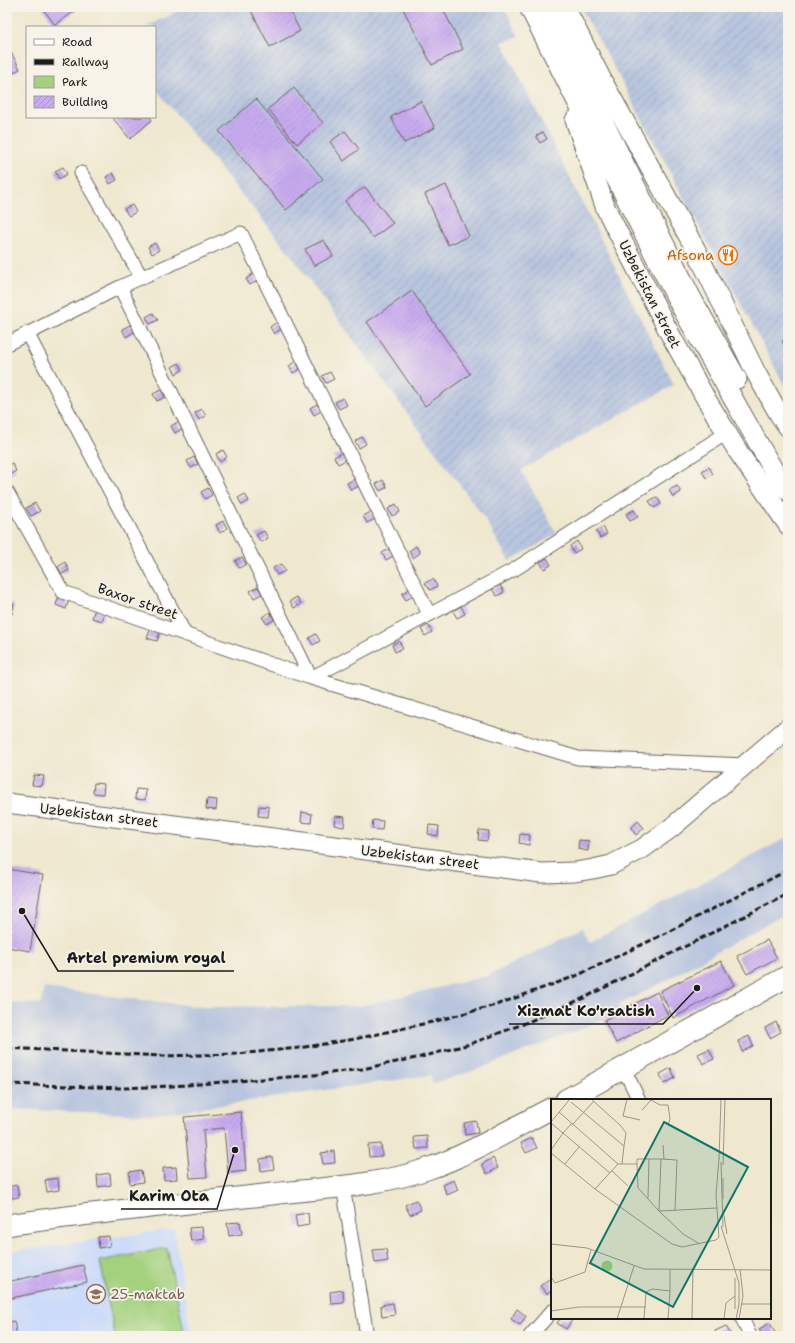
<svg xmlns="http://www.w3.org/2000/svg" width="795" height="1343" viewBox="0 0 795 1343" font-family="'Shantell Sans',sans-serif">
<defs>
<pattern id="industrial-furrows" width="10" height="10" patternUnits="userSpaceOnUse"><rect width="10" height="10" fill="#b8c5de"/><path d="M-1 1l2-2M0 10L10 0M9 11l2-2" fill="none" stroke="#9ea9be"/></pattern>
<pattern id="building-hatch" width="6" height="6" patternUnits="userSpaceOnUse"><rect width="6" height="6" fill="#c8abf0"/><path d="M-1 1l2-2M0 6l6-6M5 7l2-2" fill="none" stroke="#ab93cd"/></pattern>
</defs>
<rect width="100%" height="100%" fill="#f7f3e8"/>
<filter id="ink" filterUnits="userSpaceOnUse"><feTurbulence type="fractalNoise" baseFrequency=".025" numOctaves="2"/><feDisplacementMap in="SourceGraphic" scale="8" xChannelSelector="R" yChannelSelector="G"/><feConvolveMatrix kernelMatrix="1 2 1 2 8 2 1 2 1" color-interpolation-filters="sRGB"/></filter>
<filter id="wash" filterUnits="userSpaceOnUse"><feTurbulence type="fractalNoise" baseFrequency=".012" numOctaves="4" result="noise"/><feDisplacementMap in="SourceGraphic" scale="16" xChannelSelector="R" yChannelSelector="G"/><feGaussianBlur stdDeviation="0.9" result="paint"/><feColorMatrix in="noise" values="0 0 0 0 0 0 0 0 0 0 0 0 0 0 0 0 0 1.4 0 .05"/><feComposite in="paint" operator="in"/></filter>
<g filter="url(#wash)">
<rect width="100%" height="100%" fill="#efe8cf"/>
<path fill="#ccdbf9" d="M174 1229 191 1336H7V1252Z"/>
<path fill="url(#industrial-furrows)" d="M187 7H504L519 37 502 42 674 385 521 470 557 534 509 561 485 519 291 255 155 88V27H145Z
M580 7H788V392L610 60Z"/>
<path fill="#b8c5de" d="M788 837V912L656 986 618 1005 621 1011 579 1030 479 1069 432 1084 431 1075 153 1115 7 1109V1002L41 1004 44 988 203 1007 360 1006 488 976 582 928 590 942Z"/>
<path fill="#a3d17e" stroke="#60764d" d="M167 1248 185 1336H115L100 1261Z"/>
<g id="blocks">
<path fill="url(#building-hatch)" d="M46 7H78L79 8 55 25 43 9Z
M249 7H288L300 31 270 47Z
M402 7H442L463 49 432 65Z
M7 45 20 69 7 76Z
M294 88 323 123 297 144 268 109Z
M256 99 323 179 286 210 219 131Z
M421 101 435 128 404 143 391 117Z
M112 117H150L152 120 130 139Z
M345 131 359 149 344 161 330 142Z
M543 132 547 139 540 143 536 136Z
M63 167 67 174 59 179 55 171Z
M113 173 117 180 110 184 106 177Z
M446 185 469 236 448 245 425 194Z
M365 187 393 223 373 238 345 201Z
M132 205 136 212 129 216 124 209Z
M324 240 333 256 314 266 305 249Z
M155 243 159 250 152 254 148 247Z
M253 274 257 281 250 285 246 279Z
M412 291 470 374 425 406 367 322Z
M153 313 158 320 150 324 146 317Z
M277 322 281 329 274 334 270 327Z
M130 325 134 332 126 337 122 329Z
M788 338V354L782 341Z
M296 361 300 369 293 373 289 366Z
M179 363 183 370 176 374 172 367Z
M330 372 334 379 326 383 322 376Z
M161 390 165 397 157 401 153 394Z
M343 398 347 405 339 409 335 402Z
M317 404 321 411 314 415 310 408Z
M202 409 206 416 199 420 195 413Z
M178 422 182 429 175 433 171 426Z
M362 437 366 444 359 448 355 441Z
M223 450 227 457 220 462 216 454Z
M342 453 346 460 338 464 334 457Z
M194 457 198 464 191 468 187 461Z
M12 463 16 471 9 475 7 472V466Z
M709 467 713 474 706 478 702 471Z
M355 479 359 486 351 490 347 483Z
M383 480 387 487 380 491 376 484Z
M677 486 681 492 673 497 669 490Z
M208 488 212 495 205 499 201 492Z
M245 494 249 501 242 505 238 498Z
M657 497 661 504 654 508 649 501Z
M35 503 40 511 31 516 26 508Z
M396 504 400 512 392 516 388 509Z
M634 510 638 517 630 521 626 514Z
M371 512 375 519 367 523 363 516Z
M223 521 227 528 220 533 216 525Z
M603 527 607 534 600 538 596 531Z
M264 531 268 538 261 542 256 535Z
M577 541 581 549 574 553 570 546Z
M416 546 420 553 413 558 409 551Z
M389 549 393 556 386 560 382 553Z
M242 557 246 564 239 568 235 561Z
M547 558 551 565 544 569 540 562Z
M65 562 69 570 62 574 58 567Z
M281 564 285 571 277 575 273 568Z
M433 579 437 586 430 590 425 583Z
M500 585 504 592 497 596 492 589Z
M258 587 262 594 254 598 250 591Z
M409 589 413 596 406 600 402 594Z
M59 596 69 599 66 609 56 605Z
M297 597 301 604 294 608 290 601Z
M7 603 14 604 12 614 7 613Z
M461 606 465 614 457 618 453 611Z
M95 609 105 612 102 621 92 618Z
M270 612 274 620 267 624 262 617Z
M428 625 432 632 425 636 421 629Z
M151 628 160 632 157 641 147 638Z
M316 634 320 641 313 645 309 638Z
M399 641 403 648 395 652 392 645Z
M34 775 44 776 42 786 32 785Z
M94 783 104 784 103 794 93 793Z
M136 789 146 790 145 800 135 799Z
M207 799 217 800 216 810 206 809Z
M259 806 269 807 268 817 258 816Z
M302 812 312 814 311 823 301 822Z
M335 816 345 817 344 827 334 825Z
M373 820 383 821 382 830 372 829Z
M638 821 644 828 636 835 631 828Z
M429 825 439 826 438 836 428 834Z
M479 830 489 831 487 841 478 840Z
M520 834 530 835 529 845 519 843Z
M579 840 589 841 588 851 578 849Z
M7 869 43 875 30 951 7 947Z
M767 940 777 958 747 974 737 956Z
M721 961 734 985 673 1018 660 991Z
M657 992 668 1015 616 1043 604 1020Z
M776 1022 781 1032 770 1038 765 1028Z
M749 1036 753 1046 742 1052 738 1041Z
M709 1049 714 1059 703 1064 698 1054Z
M671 1068 675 1078 664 1084 660 1074Z
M241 1112 246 1171 228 1173 224 1128 203 1130 207 1177 190 1178 184 1117Z
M476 1121 478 1133 465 1135 464 1123Z
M427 1136 428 1148 416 1149 414 1137Z
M532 1138 537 1148 526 1153 521 1143Z
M381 1144 382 1156 369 1157 368 1145Z
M334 1151 335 1163 323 1164 321 1153Z
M272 1157 274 1169 261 1171 260 1159Z
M493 1158 498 1168 487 1174 482 1164Z
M176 1167 177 1179 164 1180 163 1168Z
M141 1170 143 1182 130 1184 129 1172Z
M110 1173 111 1185 98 1187 97 1175Z
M58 1178 59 1190 47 1192 45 1180Z
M454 1180 458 1190 447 1195 443 1185Z
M17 1185 19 1197 7 1199V1187Z
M416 1200 421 1210 410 1215 405 1205Z
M308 1213 309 1225 297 1227 295 1215Z
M240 1222 242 1234 229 1236 227 1223Z
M202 1227 204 1239 191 1241 189 1228Z
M109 1236 110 1246 99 1248 98 1237Z
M386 1249 388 1261 375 1263 373 1250Z
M83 1265 87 1282 7 1299V1282Z
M549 1279 552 1282V1290L547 1294 540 1286Z
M343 1290 344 1303 331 1304 330 1292Z
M393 1303 395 1315 382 1317 381 1305Z
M517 1309 526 1316 520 1325 511 1319Z
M561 1318H570L572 1320 566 1329 557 1323Z
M14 1321 17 1336H7V1322Z
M770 1323 775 1333 769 1336H763L759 1329Z
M726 1326 731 1336H717L715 1331Z"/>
</g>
</g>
<g filter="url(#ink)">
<use href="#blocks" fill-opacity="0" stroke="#66635b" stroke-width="1"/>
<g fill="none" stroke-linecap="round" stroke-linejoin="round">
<g stroke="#66635b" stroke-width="15">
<path id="street" d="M81 173 142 278
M27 333 185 634
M7 344 120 287
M7 492 63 592 311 678 515 569 728 432
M429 614 241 233 120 287 311 678 578 758 746 765
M624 1069 639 1100
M343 1186 367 1336
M742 1318 750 1336
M530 1336 552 1311"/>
</g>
<g stroke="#66635b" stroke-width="21">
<path id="secondary" d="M529 7 680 305 778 478 788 491
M546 7 691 297 737 379
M565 7 603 82 696 250 756 373 779 414 788 427
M575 120 606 209 670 334 706 399 739 453 788 525
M7 803 541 873 575 872 593 869 611 865 642 849 671 828 788 728"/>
</g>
<g stroke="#66635b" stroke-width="23">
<path id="primary" d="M566 1100 788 976
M7 1225C95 1212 184 1204 272 1194 323 1188 378 1186 427 1169 471 1154 511 1129 552 1108"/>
</g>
<use href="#street" stroke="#fff" stroke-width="13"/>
<use href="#secondary" stroke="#fff" stroke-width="19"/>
<use href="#primary" stroke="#fff" stroke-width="21"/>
<path stroke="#1c1c1c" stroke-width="3" stroke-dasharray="6 3" stroke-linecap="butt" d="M7 1048 162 1056 237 1054 299 1048 355 1039 432 1022 496 1005 576 976 660 936 788 870
M7 1084 123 1088 173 1086 314 1075 362 1069 421 1057 470 1044 523 1024 586 997 788 894"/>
</g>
</g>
<defs>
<g id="restaurant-ring" transform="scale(1)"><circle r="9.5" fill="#f7f3e8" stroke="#e8710a" stroke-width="1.5"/><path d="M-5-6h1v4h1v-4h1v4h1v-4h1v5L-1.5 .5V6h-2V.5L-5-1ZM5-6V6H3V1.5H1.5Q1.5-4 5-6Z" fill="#e8710a"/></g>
<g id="school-ring" transform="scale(1)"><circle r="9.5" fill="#f7f3e8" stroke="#8d6e63" stroke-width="1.5"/><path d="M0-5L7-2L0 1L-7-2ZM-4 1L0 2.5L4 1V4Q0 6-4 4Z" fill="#8d6e63"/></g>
</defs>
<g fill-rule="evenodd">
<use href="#restaurant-ring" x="728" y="255"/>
<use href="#school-ring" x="96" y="1294"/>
</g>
<g text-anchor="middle" stroke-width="3.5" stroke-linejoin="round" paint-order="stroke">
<g font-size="14" fill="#c56008" stroke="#f7f3e8" text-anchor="end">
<text x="714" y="260">Afsona</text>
</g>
<g font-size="14" fill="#1c1c1c" stroke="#f7f3e8">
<text transform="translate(650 294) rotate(63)" y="5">Uzbekistan street</text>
<text transform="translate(138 601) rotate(19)" y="5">Baxor street</text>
<text transform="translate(99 815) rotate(7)" y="5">Uzbekistan street</text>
<text transform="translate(420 857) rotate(7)" y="5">Uzbekistan street</text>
</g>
<g font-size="14" fill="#785e54" stroke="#f7f3e8" text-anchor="start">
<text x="110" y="1299">25-maktab</text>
</g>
</g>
<g transform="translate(551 1099)">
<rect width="220" height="220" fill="#efe8cf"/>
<path d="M50.5 167a5.5 5.5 0 1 1 11 0a5.5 5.5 0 1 1-11 0Z" fill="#a3d17e"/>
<path fill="none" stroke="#9b9687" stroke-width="1" d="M40 0 69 26 75 34 73 47M76 0 72 17 89 21M100 1 109 6H117L119 20 117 26M20 3 73 47 71 65H67L44 90M91 11 100 1M8 13 67 65M0 23 19 0M1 25 12 34 21 24M22 25 43 2M112 46 113 60M0 51 12 34 59 74M0 54 44 90 121 145 131 148 165 141 168 138 165 96 168 59M168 60 170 0M170 63 172 128M14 65 28 48M71 65H86V60H110M86 65 87 89 108 112 166 109M172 66 174 0M61 72 77 87M97 99 98 60M172 100V79M172 111 176 135M124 112 126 61 110 60 108 112 132 135 149 145M170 127 188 184V205L185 220M0 145 36 149 93 170 220 171M0 178 4 184 34 173 40 151M184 179V210M119 192V170M191 205H220M0 212 28 208H95M66 220 83 167M93 220 95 193 101 190 119 192 117 220M141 220 142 169M173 220 175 204 184 197M188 220 192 197 189 170"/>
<path fill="#0f766e" fill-opacity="0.15" stroke="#0f766e" stroke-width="2" d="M113 23 197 68 122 208 39 164Z"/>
<rect width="220" height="220" fill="none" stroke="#1c1c1c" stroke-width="2"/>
</g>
<path fill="none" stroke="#1c1c1c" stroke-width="1.5" d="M22 911L58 971H234M697 988L663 1024H509M235 1150L217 1209H121"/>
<g fill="#1c1c1c" stroke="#f7f3e8" stroke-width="1.5">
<circle cx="22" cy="911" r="4"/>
<circle cx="697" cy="988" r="4"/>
<circle cx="235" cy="1150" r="4"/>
</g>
<g font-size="15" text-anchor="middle" font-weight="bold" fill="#1c1c1c" stroke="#f7f3e8" stroke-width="3.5" stroke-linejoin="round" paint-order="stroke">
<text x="146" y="963">Artel premium royal</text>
<text x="586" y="1016">Xizmat Ko'rsatish</text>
<text x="169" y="1201">Karim Ota</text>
</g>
<rect width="795" height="1343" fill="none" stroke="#f7f3e8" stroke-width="24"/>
<rect x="26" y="26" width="130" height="92" fill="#f7f3e8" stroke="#9f9d96"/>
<rect x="34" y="39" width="20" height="6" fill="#ffffff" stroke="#9f9d96"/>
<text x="62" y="46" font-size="12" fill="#1c1c1c">Road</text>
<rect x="34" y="59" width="20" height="6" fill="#1c1c1c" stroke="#9f9d96"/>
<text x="62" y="66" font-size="12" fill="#1c1c1c">Railway</text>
<rect x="34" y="76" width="20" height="12" fill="#a3d17e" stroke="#9f9d96"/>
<text x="62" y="86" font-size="12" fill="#1c1c1c">Park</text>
<rect x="34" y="96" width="20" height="12" fill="url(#building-hatch)" stroke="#9f9d96"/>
<text x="62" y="106" font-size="12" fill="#1c1c1c">Building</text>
</svg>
